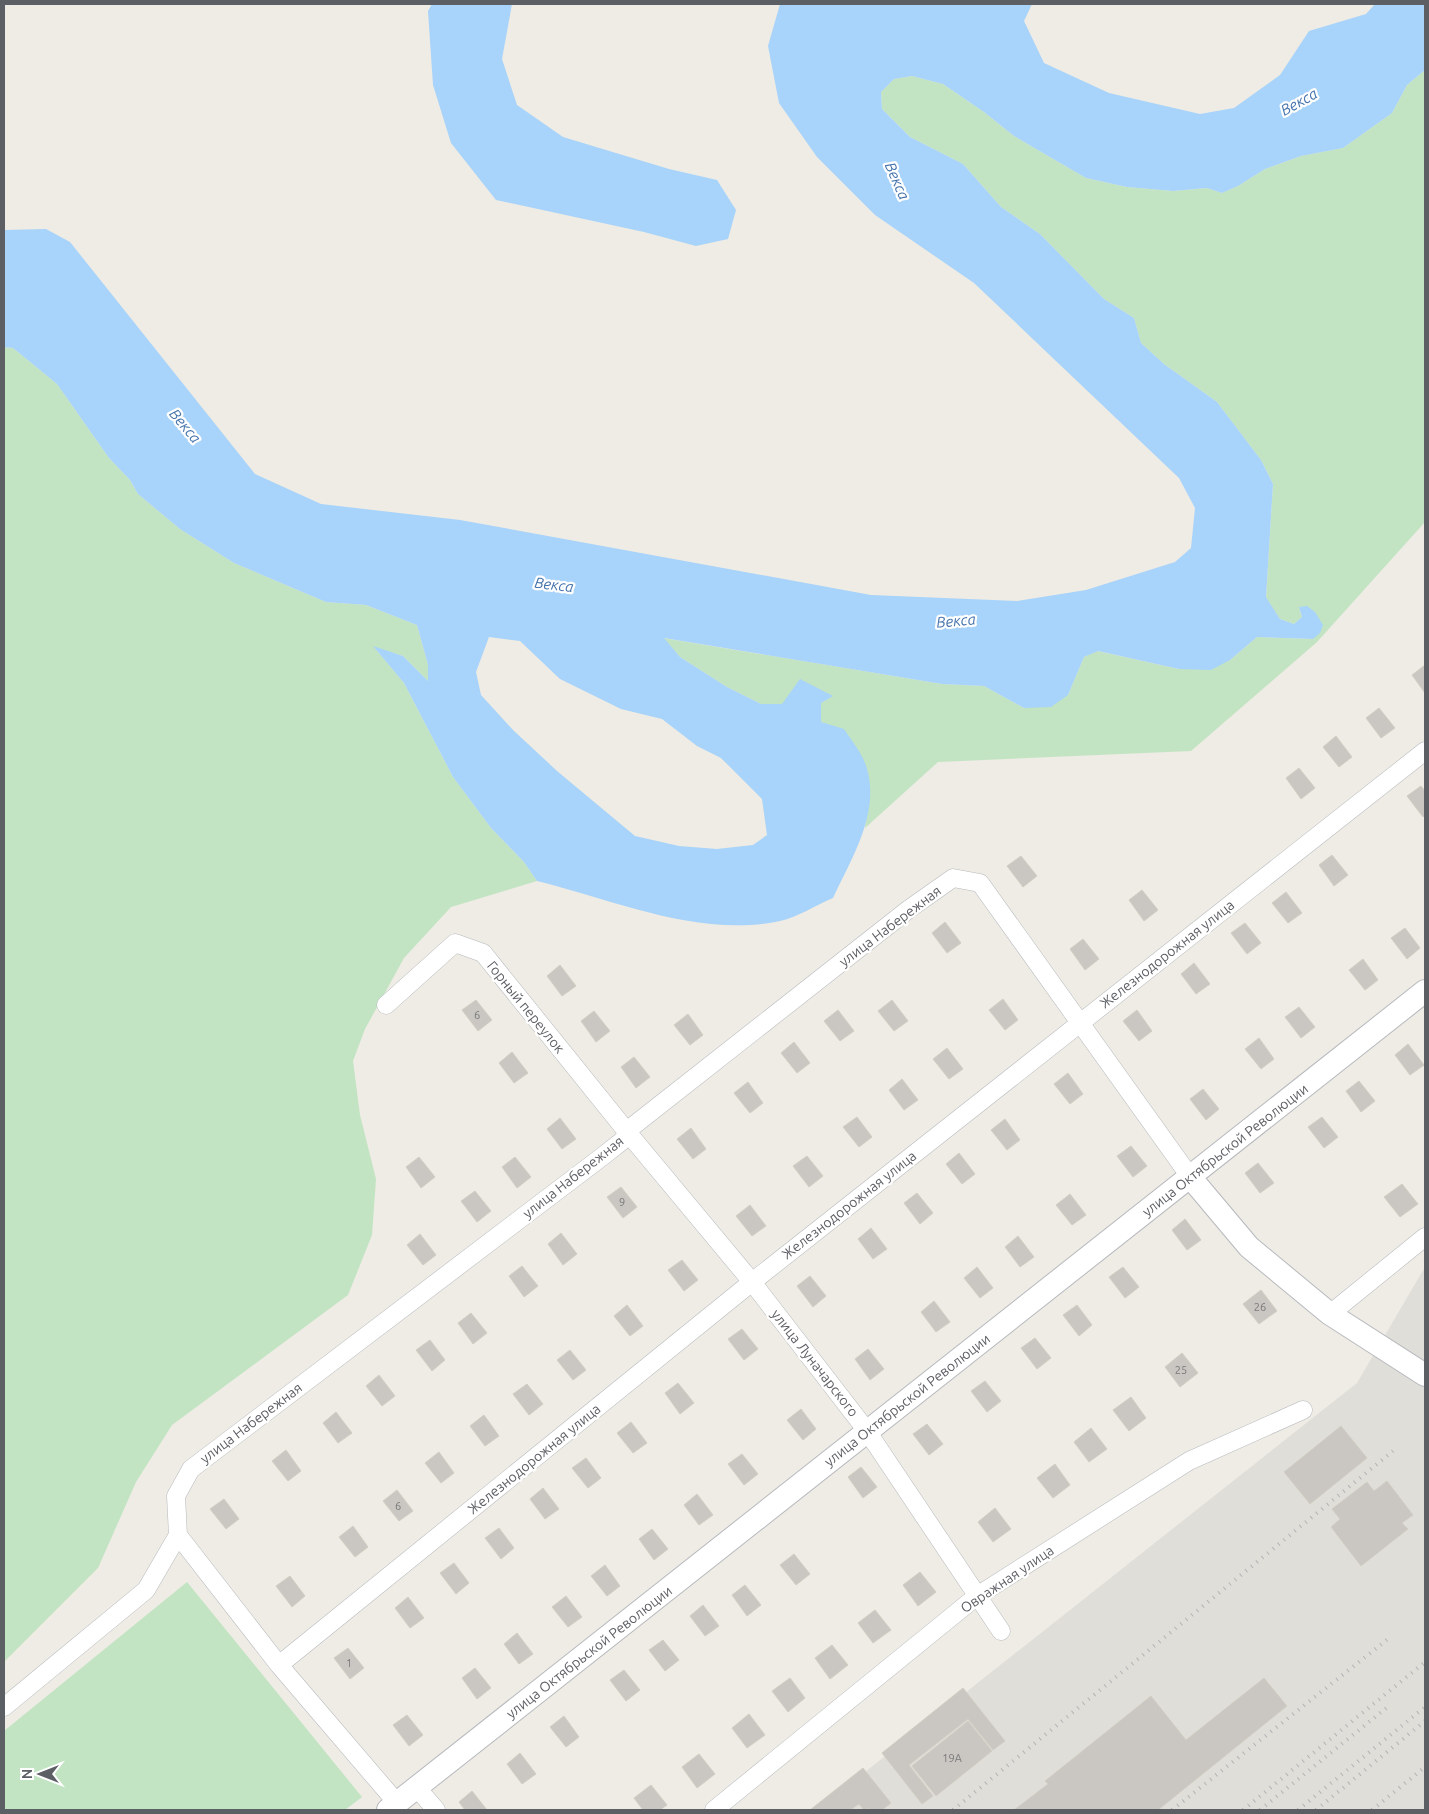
<svg xmlns="http://www.w3.org/2000/svg" width="1429" height="1814" viewBox="0 0 1429 1814" font-family="Ubuntu,sans-serif">
<rect width="100%" height="100%" fill="#eeece4"/>
<path fill="#e0ded9" d="M1425 1267V1810H817L1357 1383Z"/>
<path fill="#c2e4c3" d="M1425 70V522L1317 642 1191 751 938 762 865 828 870 790 821 722V703L832 696 782 704H761L727 687 680 657 663 638 942 684 984 686 1024 708 1068 695 1084 657 1097 651 1179 669 1230 660 1257 637 1313 639 1299 608 1302 617 1294 624 1280 619 1266 598 1273 484 1261 460 1217 402 1164 364 1141 343 1134 318 1104 299 1040 234 1001 207 963 164 910 137 882 109 881 92 894 79 912 76 943 84 984 112 1014 136 1086 178 1127 187 1173 191 1207 188 1222 193 1238 186 1265 169 1301 156 1343 148 1392 113 1407 85Z
M4 347 13 348 57 384 109 458 130 480 138 494 180 529 234 563 326 602 366 605 417 625 428 665V681L403 656 374 647 404 683 453 777 491 828 524 862 537 881 451 907 404 958 365 1029 353 1061 360 1115 376 1179 372 1235 348 1295 172 1425 136 1482 98 1568 4 1662Z
M187 1582 362 1797 345 1810H4V1731Z"/>
<path fill="#a8d3fa" fill-rule="evenodd" d="M432 4H512L502 59 517 105 563 137 669 169 717 180 736 210 728 239 696 246 644 232 496 200 451 143 433 85 428 11Z
M780 4H1032L1024 21 1044 63 1109 93 1200 114 1234 108 1280 75 1309 31 1366 14 1375 4H1425V70L1407 85 1392 113 1343 148 1301 156 1265 169 1238 186 1222 193 1207 188 1173 191 1127 187 1086 178 1014 136 984 112 943 84 912 76 894 79 881 92 882 109 910 137 963 164 1001 207 1040 234 1104 299 1134 318 1141 343 1164 364 1217 402 1261 460 1273 484 1266 597 1280 619 1294 624 1302 617 1299 607 1307 606 1315 612 1323 625 1320 633 1313 639 1257 637 1230 660 1211 670 1179 669 1098 651 1084 657 1068 695 1051 707 1024 708 984 686 942 684 664 638 680 657 727 687 761 704H782L800 679 833 696 821 703V722L844 729C852 741 864 756 867 769 880 814 851 859 833 898 816 905 798 917 780 921 698 938 615 900 537 881L524 862 491 828 453 777 404 683 373 646 403 656 428 681V665L417 625 366 605 326 602 234 563 180 529 138 494 130 480 109 458 57 384 13 348 4 347V230L46 229 70 242 255 474 321 504 460 520 871 595 1017 601 1086 590 1175 562 1191 548 1195 508 1179 478 974 283 875 215 817 157 779 103 768 46ZM489 637 520 641 560 679 621 709 662 719 697 746 721 758 762 799 767 835 753 845 717 849 679 846 635 836 557 771 513 730 481 695 476 672Z"/>
<path fill="#cac6c2" stroke="#d2cec3" d="M1425 665V693L1412 675Z
M1379 708 1395 728 1381 738 1366 718Z
M1336 736 1352 757 1339 767 1323 747Z
M1299 768 1315 788 1301 799 1286 778Z
M1421 786 1425 791V815L1423 817 1407 796Z
M1332 855 1348 875 1334 886 1319 865Z
M1021 856 1037 876 1023 887 1007 866Z
M1142 890 1158 910 1144 921 1129 900Z
M1286 892 1302 913 1288 923 1272 903Z
M945 922 961 943 947 953 932 933Z
M1245 923 1261 943 1247 954 1231 933Z
M1405 928 1420 948 1407 959 1391 938Z
M1083 939 1099 959 1085 970 1070 949Z
M1363 959 1378 980 1365 990 1349 970Z
M1194 963 1210 984 1196 994 1181 974Z
M560 965 576 986 562 996 547 976Z
M1003 999 1018 1020 1005 1030 989 1010Z
M476 1000 492 1020 478 1031 462 1010Z
M892 1000 908 1021 894 1031 878 1011Z
M1299 1007 1315 1027 1301 1038 1285 1017Z
M838 1010 854 1031 840 1041 824 1021Z
M1137 1010 1152 1031 1139 1041 1123 1021Z
M594 1011 610 1031 596 1042 581 1021Z
M688 1014 703 1035 690 1045 674 1025Z
M1259 1038 1274 1059 1261 1069 1245 1049Z
M794 1042 810 1063 797 1073 781 1053Z
M1408 1044 1424 1065 1410 1075 1395 1055Z
M947 1048 963 1069 949 1079 933 1059Z
M512 1052 528 1073 514 1083 499 1063Z
M634 1057 650 1077 636 1088 621 1067Z
M1068 1073 1083 1094 1070 1104 1054 1084Z
M902 1079 918 1100 904 1110 889 1090Z
M1359 1081 1375 1101 1361 1112 1346 1091Z
M748 1082 763 1103 750 1113 734 1093Z
M1203 1089 1219 1109 1206 1120 1190 1099Z
M857 1117 872 1137 859 1147 843 1127Z
M1322 1117 1338 1137 1324 1148 1308 1127Z
M560 1118 576 1139 562 1149 547 1129Z
M1005 1119 1020 1140 1007 1150 991 1130Z
M691 1128 706 1149 693 1159 677 1139Z
M1131 1146 1147 1166 1133 1177 1117 1156Z
M959 1153 975 1174 962 1184 946 1164Z
M807 1156 823 1176 809 1187 793 1166Z
M419 1157 435 1177 421 1188 406 1167Z
M515 1157 531 1177 517 1188 502 1167Z
M1258 1163 1274 1183 1260 1193 1245 1173Z
M1402 1184 1418 1204 1400 1217 1384 1197Z
M621 1187 637 1207 623 1218 607 1197Z
M475 1191 491 1211 477 1222 461 1201Z
M917 1193 933 1213 920 1224 904 1203Z
M1070 1194 1086 1215 1072 1225 1056 1205Z
M750 1205 766 1226 752 1236 736 1216Z
M1185 1219 1201 1240 1187 1250 1172 1230Z
M871 1228 887 1249 873 1259 858 1239Z
M561 1233 577 1254 563 1265 548 1244Z
M420 1234 436 1255 423 1265 407 1245Z
M1018 1236 1034 1257 1020 1267 1005 1247Z
M682 1260 698 1280 684 1291 668 1270Z
M522 1266 538 1286 524 1297 509 1276Z
M977 1267 993 1288 980 1298 964 1278Z
M1123 1267 1139 1287 1125 1298 1109 1277Z
M810 1276 826 1296 813 1307 797 1286Z
M1261 1290 1277 1311 1259 1324 1243 1304Z
M934 1301 950 1322 936 1332 921 1312Z
M627 1305 643 1326 630 1336 614 1316Z
M1077 1305 1092 1325 1079 1336 1063 1315Z
M471 1313 487 1333 473 1344 458 1323Z
M742 1329 758 1349 744 1360 728 1339Z
M1035 1338 1051 1358 1037 1369 1021 1348Z
M430 1340 445 1360 432 1371 416 1350Z
M868 1349 884 1369 870 1380 855 1359Z
M570 1350 586 1370 573 1380 557 1360Z
M1182 1353 1198 1373 1180 1387 1165 1367Z
M379 1375 395 1396 382 1406 366 1386Z
M985 1381 1001 1401 987 1412 971 1391Z
M678 1383 694 1403 680 1414 665 1393Z
M527 1384 543 1404 529 1415 513 1394Z
M1131 1397 1146 1418 1129 1431 1113 1410Z
M801 1409 816 1429 803 1440 787 1420Z
M336 1412 352 1433 338 1443 323 1423Z
M484 1415 499 1436 485 1446 470 1426Z
M631 1422 647 1443 633 1453 617 1433Z
M927 1424 943 1444 929 1455 913 1434Z
M1341 1426 1367 1458 1310 1504 1284 1472Z
M1091 1428 1107 1449 1089 1462 1074 1442Z
M286 1450 301 1471 288 1481 272 1461Z
M439 1452 454 1473 441 1483 425 1463Z
M742 1454 758 1474 744 1485 728 1464Z
M586 1458 601 1478 588 1488 572 1468Z
M1055 1464 1070 1485 1053 1498 1037 1478Z
M861 1467 877 1487 863 1498 848 1477Z
M1387 1481 1413 1515 1402 1523 1408 1529 1361 1566 1331 1527 1340 1519 1332 1509 1367 1482 1374 1491Z
M543 1488 559 1509 545 1519 530 1499Z
M397 1490 413 1511 399 1521 383 1501Z
M697 1494 713 1515 699 1525 684 1505Z
M224 1499 239 1519 226 1529 210 1509Z
M995 1508 1011 1529 993 1542 978 1522Z
M353 1526 368 1547 355 1557 339 1537Z
M499 1528 514 1548 501 1559 485 1538Z
M652 1529 668 1549 654 1560 639 1539Z
M794 1554 810 1574 796 1585 780 1565Z
M454 1563 469 1583 456 1594 440 1573Z
M605 1565 620 1586 607 1596 591 1576Z
M920 1572 936 1592 918 1606 903 1585Z
M290 1576 305 1596 292 1607 276 1586Z
M745 1585 761 1605 747 1616 732 1595Z
M566 1596 582 1617 568 1627 552 1607Z
M408 1597 424 1618 410 1628 395 1608Z
M703 1605 719 1626 705 1636 690 1616Z
M875 1610 891 1630 873 1643 858 1623Z
M517 1633 533 1654 519 1664 504 1644Z
M663 1640 679 1660 665 1671 649 1650Z
M832 1645 848 1665 830 1679 815 1658Z
M348 1648 364 1668 350 1679 334 1658Z
M475 1668 491 1688 477 1699 462 1678Z
M624 1670 640 1690 626 1701 610 1680Z
M790 1678 805 1698 788 1712 772 1691Z
M1264 1678 1287 1706 1158 1810H1014L1048 1784 1045 1781 1151 1696 1186 1740Z
M963 1688 1005 1741 993 1750 968 1719 909 1765 933 1796 922 1804 882 1753Z
M749 1714 765 1735 747 1748 732 1728Z
M407 1715 423 1735 409 1746 393 1725Z
M564 1716 579 1737 566 1747 550 1727Z
M968 1721 992 1751 936 1796 912 1766Z
M520 1753 536 1774 522 1784 507 1764Z
M699 1754 715 1774 697 1788 682 1767Z
M863 1768 891 1803 882 1810H870L868 1808 864 1810 859 1804 850 1810H810Z
M651 1785 667 1805 660 1810H643L634 1798Z
M472 1791 487 1810H465L459 1802Z"/>
<g fill="none" stroke-linecap="round" stroke-linejoin="round">
<g stroke="#b7b9be" stroke-width="19">
<path id="minor" d="M386 1005 455 943 483 953 628 1133 752 1282 867 1431 1001 1631
M1330 1314 1425 1237
M279 1665 752 1282 1425 751
M4 1707 146 1590 178 1535
M417 1788 436 1810
M397 1803 279 1665 178 1535 176 1496 191 1469 603 1156 622 1141 633 1126 909 909 953 878 980 883 1191 1178
M714 1810 977 1596 1189 1461 1303 1410"/>
</g>
<g stroke="#b7b9be" stroke-width="24">
<path id="tertiary" d="M1191 1178 1249 1247 1330 1314 1425 1375
M388 1810C733 1536 1081 1266 1425 991"/>
</g>
<use href="#minor" stroke="#fff" stroke-width="18"/>
<use href="#tertiary" stroke="#fff" stroke-width="22"/>
<path stroke="#b3b3b4" stroke-width="4" stroke-dasharray="1 6" stroke-linecap="butt" d="M953 1810 1393 1451
M1172 1810 1388 1639
M1243 1810 1425 1662
M1260 1810 1390 1705
M1298 1810 1425 1707
M1316 1810 1425 1721
M1372 1810 1425 1767"/>
</g>
<g text-anchor="middle" stroke-width="4.5" stroke-linejoin="round" paint-order="stroke">
<g font-size="11" fill="#78797c">
<text x="477" y="1019">6</text>
<text x="622" y="1206">9</text>
<text x="1260" y="1311">26</text>
<text x="1181" y="1374">25</text>
<text x="398" y="1510">6</text>
<text x="349" y="1667">1</text>
<text x="952" y="1762">19А</text>
</g>
<g font-size="14" fill="#5c5f64" stroke="#fff">
<text transform="translate(890 926) rotate(-37)" y="5">улица Набережная</text>
<text transform="translate(1167 954) rotate(-38)" y="5">Железнодорожная улица</text>
<text transform="translate(526 1007) rotate(51)" y="5">Горный переулок</text>
<text transform="translate(1225 1150) rotate(-38)" y="5">улица Октябрьской Революции</text>
<text transform="translate(573 1177) rotate(-38)" y="5">улица Набережная</text>
<text transform="translate(849 1205) rotate(-38)" y="5">Железнодорожная улица</text>
<text transform="translate(815 1363) rotate(52)" y="5">улица Луначарского</text>
<text transform="translate(907 1400) rotate(-38)" y="5">улица Октябрьской Революции</text>
<text transform="translate(251 1423) rotate(-37)" y="5">улица Набережная</text>
<text transform="translate(534 1459) rotate(-39)" y="5">Железнодорожная улица</text>
<text transform="translate(1007 1579) rotate(-34)" y="5">Овражная улица</text>
<text transform="translate(589 1652) rotate(-38)" y="5">улица Октябрьской Революции</text>
</g>
<g font-size="15" font-style="italic" fill="#4573ac" stroke="#fff">
<text transform="translate(1299 102) rotate(-29)" y="5">Векса</text>
<text transform="translate(897 181) rotate(66)" y="5">Векса</text>
<text transform="translate(185 426) rotate(50)" y="5">Векса</text>
<text transform="translate(554 585) rotate(7)" y="5">Векса</text>
<text transform="translate(956 621) rotate(-5)" y="5">Векса</text>
</g>
</g>
<rect width="1429" height="1814" fill="none" stroke="#5c5f64" stroke-width="10"/>
<g transform="translate(40 1774) rotate(270)" stroke="#ffffff" stroke-width="4" paint-order="stroke">
<path d="M0-4L9 19L0 12L-9 19Z" fill="#5c5f64"/>
<text y="-8" font-size="14" font-weight="bold" text-anchor="middle" fill="#5c5f64">N</text>
</g>
</svg>
